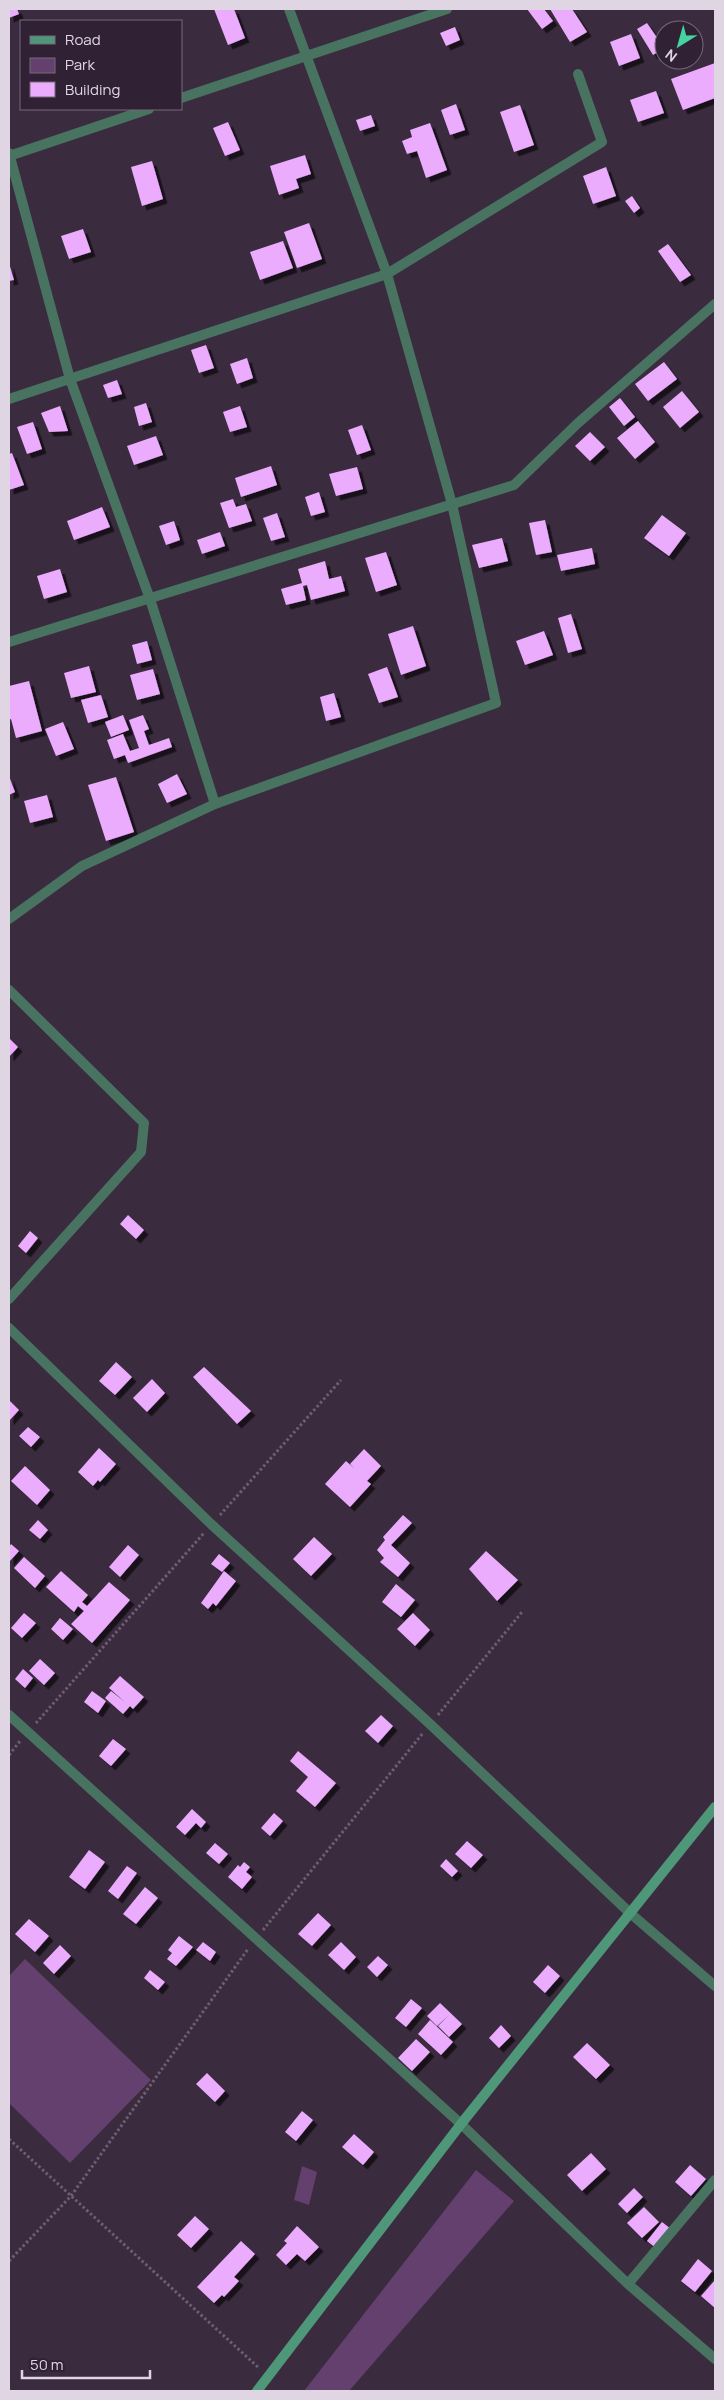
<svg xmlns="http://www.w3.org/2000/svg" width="724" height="2400" viewBox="0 0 724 2400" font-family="Manrope,sans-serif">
<defs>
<filter id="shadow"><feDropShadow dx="4.5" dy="4.5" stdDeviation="0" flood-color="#0009"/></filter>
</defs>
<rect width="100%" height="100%" fill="#3b2b3f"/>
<path fill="#63406d" d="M25 1959 151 2080 70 2163 9 2103V1976Z
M302 2166 317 2172 309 2205 294 2200Z
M476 2170 514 2201 349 2391H304Z"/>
<path fill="#ecacfe" filter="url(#shadow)" d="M9 9H17L19 14 9 18Z
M214 9H234L245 38 228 45Z
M527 9H544L553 21 542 29Z
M550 9H572L587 32 570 42Z
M647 23 664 48 653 55 637 29Z
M455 27 460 40 446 46 440 33Z
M631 34 640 58 619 66 610 42Z
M715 63V98L683 110 671 79Z
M656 91 664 113 638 122 630 100Z
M456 104 465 130 450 135 441 110Z
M520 105 534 145 514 152 500 112Z
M371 115 375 126 360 131 356 120Z
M228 122 240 150 225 156 213 128Z
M430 123 447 170 426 178 417 151 407 154 402 141 412 137 410 130Z
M305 155 311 174 296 179 299 188 279 195 270 166Z
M152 161 163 199 142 206 131 167Z
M606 167 616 196 593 204 583 176Z
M632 196 640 208 634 213 625 201Z
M309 223 322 259 297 268 284 232Z
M83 229 91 252 69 259 61 236Z
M283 241 293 268 260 280 250 252Z
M668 244 691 275 680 282 658 251Z
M9 263 14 280 9 281Z
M206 345 214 368 199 373 191 350Z
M247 358 253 378 237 384 230 364Z
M664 362 677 379 648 401 635 384Z
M117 380 122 394 108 398 103 385Z
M682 391 699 412 680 428 663 407Z
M620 398 635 417 624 426 609 407Z
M146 403 152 422 139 426 134 407Z
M60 406 68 431 49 432 41 413Z
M240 406 247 427 230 432 223 412Z
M638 421 655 442 635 459 617 438Z
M33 422 42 449 27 454 17 427Z
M362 425 371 450 357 455 348 430Z
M590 432 605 447 590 461 575 446Z
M156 436 163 455 134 465 127 446Z
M12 453 24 485 9 490V454Z
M271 466 277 485 241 497 235 478Z
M357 467 363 489 336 496 329 474Z
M319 492 325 512 311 516 305 497Z
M233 499 236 507 246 504 252 521 229 528 220 503Z
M102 507 110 527 74 540 67 521Z
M277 513 285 537 271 541 263 518Z
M662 515 686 533 669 556 644 538Z
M545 520 552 552 536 555 529 523Z
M174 521 180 540 166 545 159 526Z
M220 532 225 546 202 554 197 540Z
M502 538 508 561 479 568 472 545Z
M592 548 595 564 561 571 557 555Z
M386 552 397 585 376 592 365 558Z
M325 561 329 579 341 576 345 591 311 600 307 585 303 586 306 600 286 605 281 589 302 583 298 569Z
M60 569 67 592 44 599 37 576Z
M571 614 582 649 568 653 558 618Z
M413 626 426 666 401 675 388 634Z
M544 631 553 655 525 665 516 641Z
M147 641 152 660 137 664 132 645Z
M89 666 96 692 71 698 64 673Z
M387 667 398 697 379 703 368 674Z
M153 669 160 694 137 700 130 675Z
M29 681 42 731 16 738 11 719 9 720V686Z
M334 693 341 717 326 721 320 697Z
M101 695 108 717 88 723 81 700Z
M123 715 129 730 111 737 105 722Z
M143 715 149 729 144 731 149 745 169 738 172 747 128 763 125 755 114 759 107 740 123 734 130 751 139 748 129 720Z
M63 722 74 749 56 756 45 729Z
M177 774 187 794 167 803 158 784Z
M9 776 15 792 9 795Z
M116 777 134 832 106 841 88 785Z
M47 795 53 817 30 823 24 801Z
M9 1038 18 1047 9 1057Z
M128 1215 144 1230 136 1239 120 1224Z
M30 1231 38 1238 26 1253 18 1246Z
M116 1362 132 1377 115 1395 99 1381Z
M204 1367 251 1411 237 1424 193 1377Z
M152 1379 165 1393 147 1412 133 1398Z
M9 1400 19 1410 9 1421Z
M28 1427 40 1437 31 1447 19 1436Z
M99 1448 116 1464 100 1482 98 1480 93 1486 78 1472Z
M364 1449 381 1466 367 1481 371 1484 350 1507 325 1484 346 1461 355 1469 350 1464Z
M25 1466 50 1490 37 1505 11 1481Z
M403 1515 412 1523 391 1545 410 1563 398 1577 380 1562 384 1558 377 1550 385 1540 383 1537Z
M38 1520 48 1530 40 1539 29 1530Z
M314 1537 332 1554 311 1576 293 1559Z
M11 1544 19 1551 9 1562V1547Z
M128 1545 139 1555 120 1577 109 1567Z
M486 1551 518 1580 497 1601 469 1569Z
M219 1554 230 1563 222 1572 211 1564Z
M24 1557 45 1576 35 1588 14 1568Z
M61 1571 88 1595 82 1602 87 1606 109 1582 130 1600 92 1643 71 1624 84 1611 78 1606 74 1612 46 1587Z
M224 1571 236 1581 216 1606 213 1603 208 1609 201 1603Z
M396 1584 415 1600 401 1617 382 1602Z
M24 1613 36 1623 22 1638 11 1628Z
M413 1613 430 1630 415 1646 397 1629Z
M60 1618 73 1629 63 1640 51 1629Z
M40 1659 55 1673 44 1685 29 1671Z
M23 1669 33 1678 25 1688 15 1679Z
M120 1676 144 1697 133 1709 130 1706 123 1714 105 1698 111 1691 125 1702 109 1688Z
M92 1691 106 1701 98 1713 84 1702Z
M381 1715 393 1726 378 1743 365 1731Z
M113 1739 126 1749 111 1766 99 1756Z
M298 1751 336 1783 315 1807 296 1791 308 1777 290 1761Z
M192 1809 206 1822 201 1828 196 1823 185 1835 176 1827Z
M274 1813 283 1821 270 1836 261 1828Z
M467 1841 483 1855 471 1868 455 1854Z
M215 1843 228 1854 219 1864 206 1853Z
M89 1850 105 1862 85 1889 69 1877Z
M446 1859 458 1871 452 1877 440 1866Z
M244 1862 250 1867 246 1872 252 1877 242 1889 228 1877 238 1865 240 1867Z
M127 1866 137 1873 118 1899 108 1891Z
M145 1887 158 1898 136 1924 123 1914Z
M318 1913 331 1925 312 1946 298 1934Z
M29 1919 49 1936 35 1952 15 1934Z
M179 1936 193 1947 176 1966 167 1959 172 1953 168 1950Z
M203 1942 216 1952 210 1961 196 1950Z
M341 1942 356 1957 344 1970 328 1955Z
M60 1945 71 1956 54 1974 43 1963Z
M378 1956 388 1965 377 1977 367 1967Z
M548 1965 560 1976 545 1993 533 1982Z
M150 1970 165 1982 158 1990 144 1978Z
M411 1999 422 2008 406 2027 395 2018Z
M440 2003 462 2024 449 2037 438 2026 449 2015 437 2026 427 2016Z
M430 2020 453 2042 441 2055 418 2034Z
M501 2025 511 2036 499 2048 489 2038Z
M416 2039 430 2052 412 2071 398 2058Z
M587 2043 610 2065 596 2079 573 2057Z
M207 2073 225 2091 215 2102 196 2084Z
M302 2111 313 2120 296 2141 285 2132Z
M354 2134 374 2152 363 2165 342 2147Z
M591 2153 606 2169 582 2191 567 2175Z
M690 2165 706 2179 691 2196 675 2182Z
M634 2188 643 2197 627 2213 618 2204Z
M644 2207 659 2222 642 2238 627 2223Z
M195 2216 209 2229 191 2248 177 2235Z
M662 2222 671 2229 656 2248 647 2241Z
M297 2226 319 2247 305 2261 297 2254 286 2265 276 2255 287 2243 284 2241Z
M241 2241 255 2254 234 2277 239 2281 224 2297 222 2295 214 2303 197 2287Z
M698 2259 712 2271 695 2292 681 2281Z
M715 2280V2308L701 2296Z"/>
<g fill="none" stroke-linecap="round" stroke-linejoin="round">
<path stroke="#6d5f71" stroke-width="3" stroke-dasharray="2.5 2.5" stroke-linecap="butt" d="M220 1515 341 1380
M438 1715 522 1612
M36 1723 204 1533
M9 1755 20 1741
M263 1930 423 1733
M9 2139 259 2368
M9 2261 71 2196 248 1949"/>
<path stroke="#477360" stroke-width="10" d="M181 98 447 9
M9 153 70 379 150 599 215 804
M9 156 149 109
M9 399 387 274 602 142 578 74
M9 642 514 485 578 423 715 304
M9 919 82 866 215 804 496 703 452 504 387 274 289 9
M9 990 144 1123 141 1152 9 1299
M9 1328 211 1524 430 1724 630 1913 715 1986
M9 1715 461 2124 628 2284 715 2359
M628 2284 715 2180"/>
<path stroke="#4e9879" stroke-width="10" d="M257 2391 461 2124 715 1807"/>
</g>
<rect width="724" height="2400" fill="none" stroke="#e0d6e3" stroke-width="20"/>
<rect x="20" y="20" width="162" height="90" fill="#302134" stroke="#76697a"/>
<rect x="30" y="36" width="25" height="8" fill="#4e9879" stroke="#76697a"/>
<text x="65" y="45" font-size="15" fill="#e0d6e3">Road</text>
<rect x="30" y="58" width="25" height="15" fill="#63406d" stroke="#76697a"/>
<text x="65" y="70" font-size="15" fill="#e0d6e3">Park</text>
<rect x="30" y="82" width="25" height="15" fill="#ecacfe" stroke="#76697a"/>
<text x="65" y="95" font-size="15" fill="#e0d6e3">Building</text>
<g transform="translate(679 45) rotate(217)"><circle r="24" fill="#302134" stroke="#76697a"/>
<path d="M0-4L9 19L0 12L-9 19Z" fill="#44d4a0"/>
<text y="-8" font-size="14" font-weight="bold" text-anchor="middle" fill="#e0d6e3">N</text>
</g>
<path d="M22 2370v8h128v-8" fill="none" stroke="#e0d6e3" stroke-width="2.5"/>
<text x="30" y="2370" font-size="15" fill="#e0d6e3" stroke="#302134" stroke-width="4" paint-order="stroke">50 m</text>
</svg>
